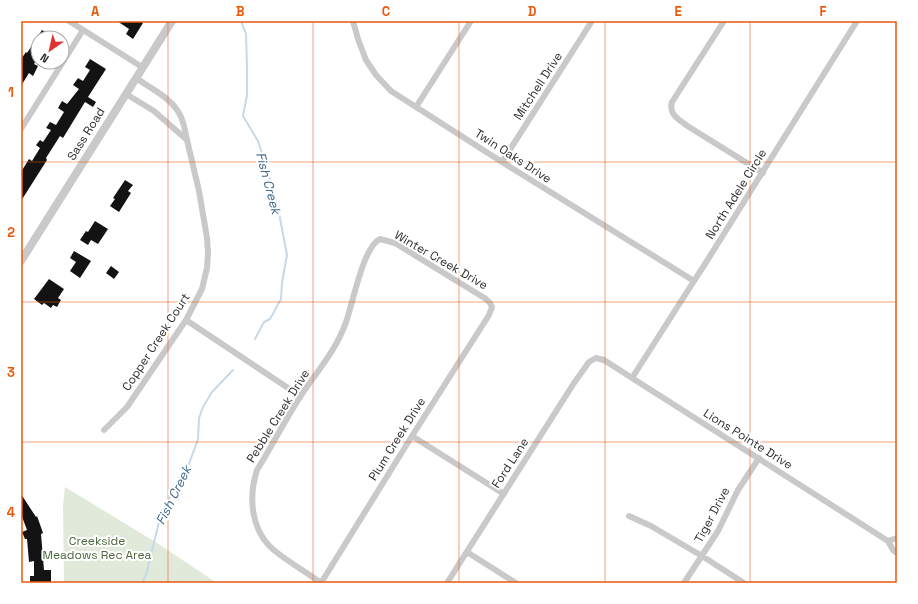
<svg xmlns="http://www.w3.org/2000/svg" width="918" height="604" viewBox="0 0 918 604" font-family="'Space Grotesk',sans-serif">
<rect width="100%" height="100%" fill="#fff"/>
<path fill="#e1eada" d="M65 487 157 543 217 583H64L63 505Z"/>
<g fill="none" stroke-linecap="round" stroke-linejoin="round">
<path stroke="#c6d9e9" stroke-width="2" d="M241 21 246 34 247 67V95L243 116 258 141 265 162 279 213 287 255 282 283 281 299 270 319 264 322 255 339
M142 583 146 575 160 518 182 473 189 464 198 439 199 418 203 407 212 392 233 370"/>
</g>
<path fill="#131313" d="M117 21H140L143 23 133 39 126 34 129 29Z
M42 30 55 38H38V58L34 64 38 66 33 76 29 73 21 86V59L26 52 27 53Z
M90 59 106 69 88 97 96 102 93 107 85 102 63 138 60 136 46 158 47 160 21 201V172L29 159 32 161 40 148 36 145 40 140 43 142 51 130 46 128 50 122 56 125 64 112 58 108 62 101 67 104 79 89 73 85 78 78 83 81 90 70 85 67Z
M125 180 133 185 128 191 131 193 119 212 110 206 115 199 113 198Z
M95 221 108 229 98 244 91 240 88 245 80 240 86 231 88 232Z
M74 251 91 261 80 278 70 271 76 262 70 258Z
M111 266 119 272 114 279 106 273Z
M49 279 64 289 58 298 61 300 57 307 53 305 51 308 44 303 42 305 34 299Z
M21 494 36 517 37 516 43 533 41 534 44 570H51V583H30V576H34V561L29 562 27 539H25L22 532 27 530 21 514Z"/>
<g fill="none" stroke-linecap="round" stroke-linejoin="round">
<path stroke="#c9c9c9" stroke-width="6" d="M69 21 142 67
M353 21 358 39 366 60 376 75 391 91 502 162 694 281
M724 21 672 102C668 115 680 120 689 127L763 173
M126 94 154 111 187 140C185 131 184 121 179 113 170 97 150 88 136 78
M416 107 471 21
M21 129 83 30
M502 162 592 21
M380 239 395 243 486 299 490 303 492 307 489 315 412 436 321 583C306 572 290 563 275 551 251 532 248 498 257 470 272 446 285 420 300 397 317 371 336 351 346 322 353 303 363 247 380 239Z
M186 320 300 396
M632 378 694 281 705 264 857 21
M104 430 127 407 186 320 202 289 207 268 208 253 207 238 199 191 187 140
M412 436 504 494
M629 516 651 526 702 556 744 583
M897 538 888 541 893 550 897 553
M467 552 516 583
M447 583 574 383 589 362 596 358 604 360 632 378 888 541
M684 583 718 531 738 490 759 458"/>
<path stroke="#c9c9c9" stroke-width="8" d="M21 261 172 21"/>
</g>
<path fill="none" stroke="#e8590c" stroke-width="1" stroke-opacity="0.55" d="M168 21V583M313 21V583M459 21V583M605 21V583M750 21V583M21 162H897M21 302H897M21 442H897"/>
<g text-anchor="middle" stroke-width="4" stroke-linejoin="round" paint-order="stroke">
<g font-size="12" fill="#2c2c2c" stroke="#fff">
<text transform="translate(538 86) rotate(-57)" y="4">Mitchell Drive</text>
<text transform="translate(86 134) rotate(-58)" y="4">Sass Road</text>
<text transform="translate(513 156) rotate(33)" y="4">Twin Oaks Drive</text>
<text transform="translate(736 194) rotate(-58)" y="4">North Adele Circle</text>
<text transform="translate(441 260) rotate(30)" y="4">Winter Creek Drive</text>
<text transform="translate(156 342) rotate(-57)" y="4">Copper Creek Court</text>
<text transform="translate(278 416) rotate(-58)" y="4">Pebble Creek Drive</text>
<text transform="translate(397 439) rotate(-58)" y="4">Plum Creek Drive</text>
<text transform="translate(748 439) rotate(32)" y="4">Lions Pointe Drive</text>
<text transform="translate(510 463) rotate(-57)" y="4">Ford Lane</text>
<text transform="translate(712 515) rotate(-62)" y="4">Tiger Drive</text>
</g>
<g font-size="12" fill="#4c663b" stroke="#fff">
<text x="97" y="545">Creekside<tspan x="97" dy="14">Meadows Rec Area</tspan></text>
</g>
<g font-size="13" font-style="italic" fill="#3d678b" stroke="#fff">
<text transform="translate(269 183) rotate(75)" y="5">Fish Creek</text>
<text transform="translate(173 495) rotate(-64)" y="5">Fish Creek</text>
</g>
</g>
<rect width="918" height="604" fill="none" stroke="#ffffff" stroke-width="44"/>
<g transform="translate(50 50) rotate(214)"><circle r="19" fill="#ffffff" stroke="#ababab"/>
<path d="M0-3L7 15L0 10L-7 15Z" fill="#df3233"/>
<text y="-6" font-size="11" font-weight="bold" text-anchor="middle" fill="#2c2c2c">N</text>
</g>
<rect x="22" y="22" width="874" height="560" fill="none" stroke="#e8590c" stroke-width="1.5"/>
<g font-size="13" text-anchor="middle" font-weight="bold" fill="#e8590c">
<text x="95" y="16">A</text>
<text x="240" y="16">B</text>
<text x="386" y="16">C</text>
<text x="532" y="16">D</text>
<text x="678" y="16">E</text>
<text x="823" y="16">F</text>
<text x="11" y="97">1</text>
<text x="11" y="237">2</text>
<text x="11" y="377">3</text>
<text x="11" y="517">4</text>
</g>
</svg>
